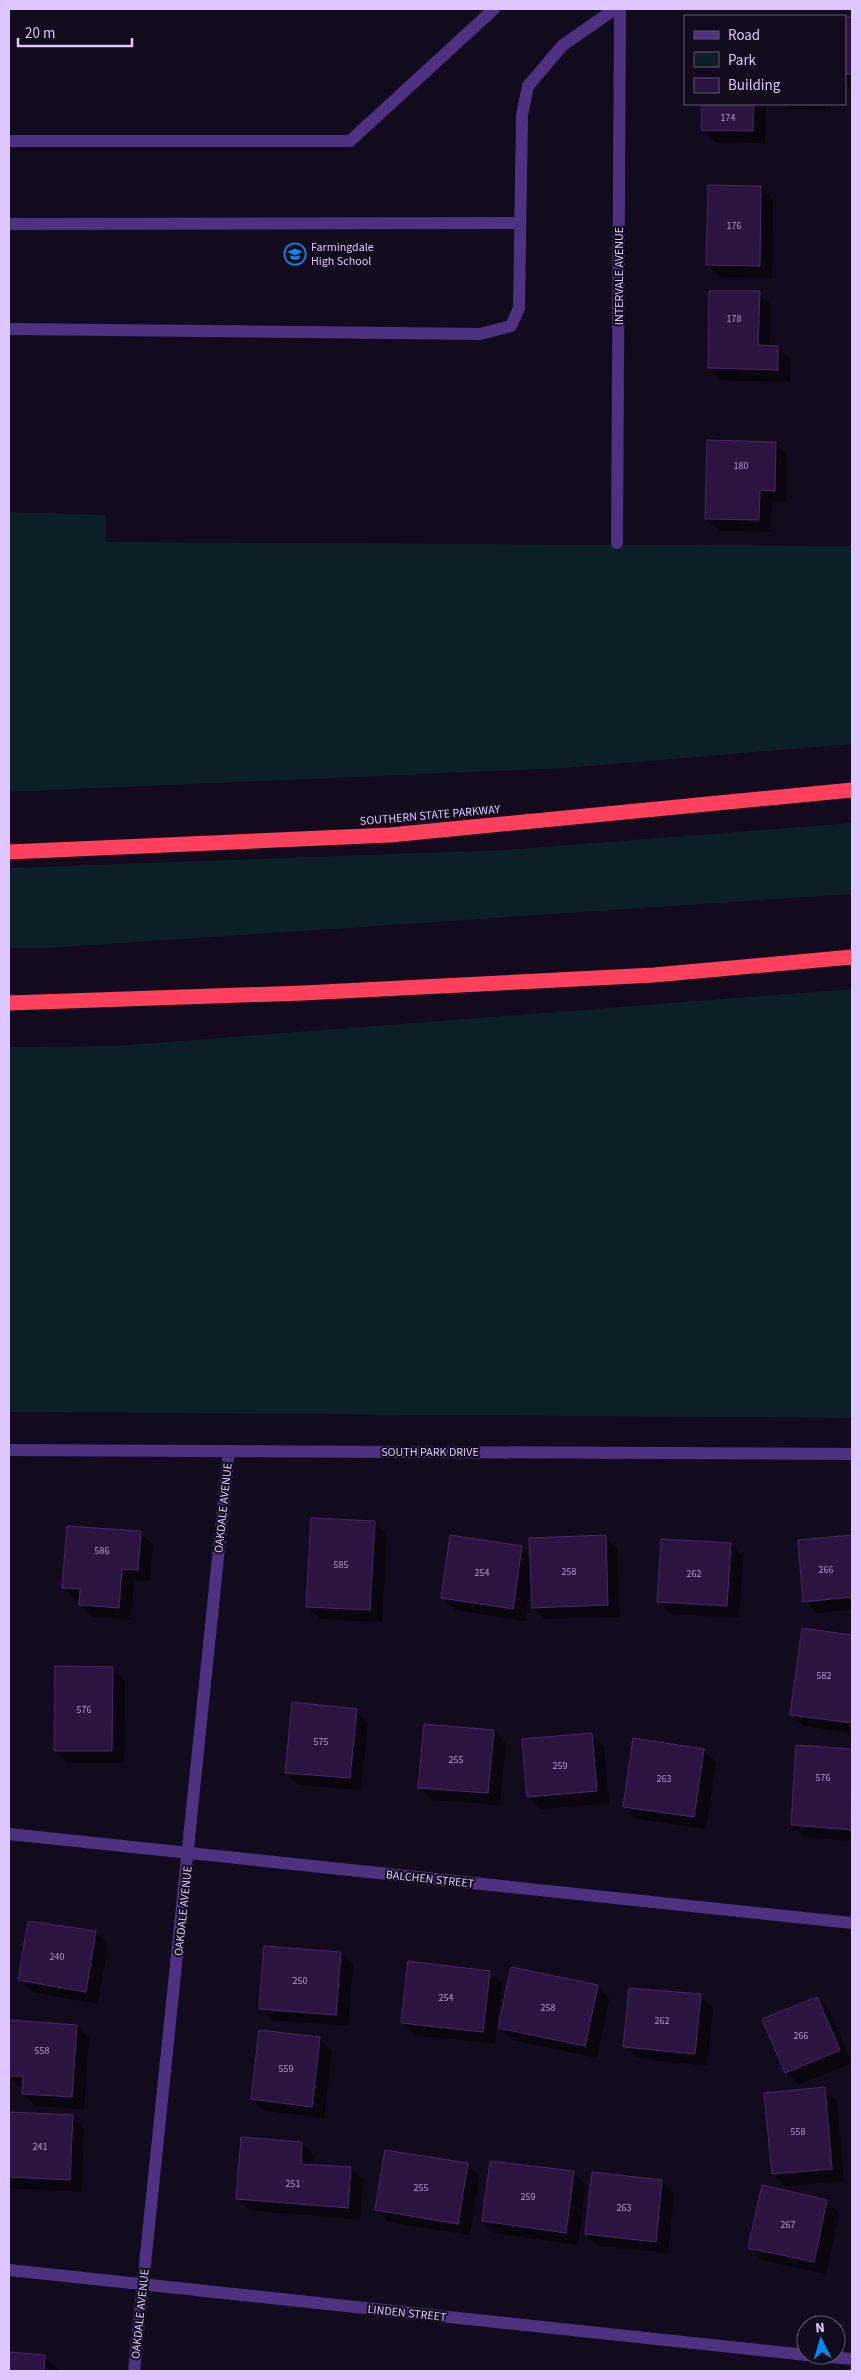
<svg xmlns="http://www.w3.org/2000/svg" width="861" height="2380" viewBox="0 0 861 2380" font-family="'Source Sans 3',sans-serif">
<rect width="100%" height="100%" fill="#130a1d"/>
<path fill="#0c1f27" d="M9 512 106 515V542L852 546V744L565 768 9 792Z
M852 823V894L48 948H9V868L504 850Z
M852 989V1418L9 1412V1047L116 1046Z"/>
<path fill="#0007" d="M845 18H852V85H845Z
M703 104H766L765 143 715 142 703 130Z
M785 104H830V110L790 109Z
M761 187 773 200 772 278 720 277 707 265Z
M759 293 771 305 770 347H778L790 359V382L721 380 709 368Z
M775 443 787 455V502H772L771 532 719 531 706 519Z
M374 1522 387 1535 382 1622 320 1619 307 1607Z
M140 1533 153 1545 150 1581 134 1580 131 1620 93 1617 81 1605V1600H76L64 1587Z
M451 1536 522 1547 531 1557 605 1536 617 1549 620 1617 545 1619 533 1607 531 1583 525 1621 455 1610 442 1597Z
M852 1536V1610L817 1613 804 1601 799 1541Z
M730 1544 743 1557 739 1618 671 1614 659 1601Z
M803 1630 852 1636V1733L804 1726 791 1714Z
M113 1668 125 1681 124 1763H68L56 1750Z
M356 1711 368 1723 361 1790 298 1785 286 1772Z
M494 1731 506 1744 500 1805 432 1800 420 1787Z
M591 1734 604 1747 609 1803 541 1809 529 1797Z
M797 1746 852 1750V1841L804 1837 792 1824Z
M703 1750 716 1762 706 1829 637 1819 624 1806Z
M95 1933 108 1945 98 2004 32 1992 20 1980Z
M340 1953 353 1965 348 2026 273 2020 261 2008Z
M490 1972 502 1984 495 2044 415 2035 402 2022Z
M597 1986 609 1999 597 2058 512 2040 500 2028Z
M700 1995 713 2008 707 2066 637 2058 625 2046Z
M817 1998 829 2010 852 2063 799 2085 786 2072Z
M9 2022 76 2026 89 2038 84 2109 35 2106 23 2094V2087H18L9 2078Z
M260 2032 320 2039 332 2051 324 2118 264 2111 252 2099Z
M824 2089 837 2101 844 2181 785 2186 773 2174 766 2094Z
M9 2113 72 2116 84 2129 82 2192 11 2188 9 2186Z
M302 2143 314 2156 313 2166 351 2168 363 2180 360 2220 249 2210 237 2198Z
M467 2164 479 2177 470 2235 389 2222 377 2210Z
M573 2173 586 2185 578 2245 495 2233 483 2221Z
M593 2174 662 2181 674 2194 668 2253 598 2246 586 2234Z
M763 2187 827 2201 839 2214 826 2274 762 2260 749 2247Z
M9 2353 45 2356 57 2368V2371H9Z"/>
<path fill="#2b143f" stroke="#4b256d" d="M845 17H852V74H845Z
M702 104H754L753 131 701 130Z
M708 185 761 186 760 266 706 265Z
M709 291H760L758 345 778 346V370L708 368Z
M707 440 776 442 775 491 760 490 759 520 705 519Z
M311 1518 375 1521 370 1610 306 1607Z
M67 1526 141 1531 138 1570 122 1569 119 1608 79 1605 80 1589 62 1588Z
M450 1535 522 1546 513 1609 441 1598Z
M606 1535 608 1605 532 1608 529 1538Z
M852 1535V1597L803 1602 798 1540Z
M661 1539 731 1543 727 1606 657 1602Z
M802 1628 852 1635V1723L790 1715Z
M55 1666 113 1667 112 1751H54Z
M292 1702 357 1709 350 1778 285 1773Z
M424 1724 494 1730 488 1793 418 1788Z
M592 1733 597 1791 527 1797 522 1739Z
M633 1738 704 1749 694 1817 623 1807Z
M796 1745 852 1749 851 1830 791 1825Z
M28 1921 96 1931 86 1992 18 1980Z
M264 1946 341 1952 336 2015 259 2009Z
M408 1961 490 1971 483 2032 401 2023Z
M511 1967 598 1985 585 2046 498 2028Z
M629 1988 701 1994 695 2054 623 2047Z
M817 1997 840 2050 785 2073 762 2019Z
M9 2020 77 2025 72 2097 22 2094 23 2076H9Z
M259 2030 320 2037 312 2107 251 2099Z
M825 2087 832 2169 772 2174 764 2093Z
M9 2112 73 2115 70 2180 9 2177Z
M241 2137 302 2142 301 2164 351 2167 348 2208 236 2199Z
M385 2150 468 2163 458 2224 375 2210Z
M490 2161 574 2171 566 2233 482 2221Z
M592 2172 662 2180 656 2242 585 2234Z
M762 2185 827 2200 814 2262 748 2248Z
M9 2352 45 2355 44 2371H9Z"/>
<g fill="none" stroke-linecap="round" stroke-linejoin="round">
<path stroke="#4e3180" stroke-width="12" d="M9 141H350L494 9
M9 224 520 223
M9 329 480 334 511 326 519 308 522 115 528 86 563 45 615 9
M617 543 620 9
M9 1450 852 1454
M9 1834 852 1923
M9 2270 806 2355
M810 2355 852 2359
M134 2371 229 1451"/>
<path stroke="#ff415d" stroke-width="15" d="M9 852 390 835 852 790
M9 1003 303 993 654 975 852 957"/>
</g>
<defs>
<g id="school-ring" transform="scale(1.125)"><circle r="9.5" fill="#130a1d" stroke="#0089f1" stroke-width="1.5"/><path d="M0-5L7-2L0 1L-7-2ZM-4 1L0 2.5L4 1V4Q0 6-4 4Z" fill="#0089f1"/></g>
</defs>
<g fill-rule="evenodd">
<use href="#school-ring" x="295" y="254"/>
</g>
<g text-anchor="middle" stroke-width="4" stroke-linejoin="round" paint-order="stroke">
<g font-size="10" fill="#b29acf">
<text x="728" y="121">174</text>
<text x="734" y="229">176</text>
<text x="734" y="322">178</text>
<text x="741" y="469">180</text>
<text x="102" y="1554">586</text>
<text x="341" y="1568">585</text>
<text x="826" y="1573">266</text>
<text x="569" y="1575">258</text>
<text x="482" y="1576">254</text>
<text x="694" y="1577">262</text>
<text x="824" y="1679">582</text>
<text x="84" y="1713">576</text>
<text x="321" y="1745">575</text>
<text x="456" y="1763">255</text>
<text x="560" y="1769">259</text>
<text x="823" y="1781">576</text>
<text x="664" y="1782">263</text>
<text x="57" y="1960">240</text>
<text x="300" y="1984">250</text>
<text x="446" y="2001">254</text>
<text x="548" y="2011">258</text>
<text x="662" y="2024">262</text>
<text x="801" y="2039">266</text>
<text x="42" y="2054">558</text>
<text x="286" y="2072">559</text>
<text x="798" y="2135">558</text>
<text x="40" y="2150">241</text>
<text x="293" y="2187">251</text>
<text x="421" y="2191">255</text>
<text x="528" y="2200">259</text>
<text x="624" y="2211">263</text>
<text x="788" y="2228">267</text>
</g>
<g font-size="12" fill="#dfc6ff" stroke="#130a1d" text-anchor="start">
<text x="311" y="251">Farmingdale<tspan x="311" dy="14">High School</tspan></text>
</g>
<g font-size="12" fill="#dfc6ff" stroke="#130a1d">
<text transform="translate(619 276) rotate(-90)" y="4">INTERVALE AVENUE</text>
<text transform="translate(430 815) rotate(-5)" y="4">SOUTHERN STATE PARKWAY</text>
<text x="430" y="1456">SOUTH PARK DRIVE</text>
<text transform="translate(223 1508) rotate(-84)" y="4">OAKDALE AVENUE</text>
<text transform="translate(430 1879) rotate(6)" y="4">BALCHEN STREET</text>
<text transform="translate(183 1911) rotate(-84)" y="4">OAKDALE AVENUE</text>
<text transform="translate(407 2313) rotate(6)" y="4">LINDEN STREET</text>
<text transform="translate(140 2314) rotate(-84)" y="4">OAKDALE AVENUE</text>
</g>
</g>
<rect width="861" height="2380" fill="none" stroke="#dfc6ff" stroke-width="20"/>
<rect x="684" y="15" width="162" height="90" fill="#130a1d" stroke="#655577"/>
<rect x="694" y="31" width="25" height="8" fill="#4e3180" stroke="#655577"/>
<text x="728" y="40" font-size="15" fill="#dfc6ff">Road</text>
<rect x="694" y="52" width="25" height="15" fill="#0c1f27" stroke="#655577"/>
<text x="728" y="65" font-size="15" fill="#dfc6ff">Park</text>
<rect x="694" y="78" width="25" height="15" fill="#2b143f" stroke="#655577"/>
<text x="728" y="90" font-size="15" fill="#dfc6ff">Building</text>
<g transform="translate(821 2340) rotate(355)"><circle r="24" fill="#130a1d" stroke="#655577"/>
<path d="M0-4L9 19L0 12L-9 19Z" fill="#0089f1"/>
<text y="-8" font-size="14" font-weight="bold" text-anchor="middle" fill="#dfc6ff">N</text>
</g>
<path d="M18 38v8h114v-8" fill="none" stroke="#dfc6ff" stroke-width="2.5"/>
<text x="25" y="38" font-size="15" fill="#dfc6ff" stroke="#130a1d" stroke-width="4" paint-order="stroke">20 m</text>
</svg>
